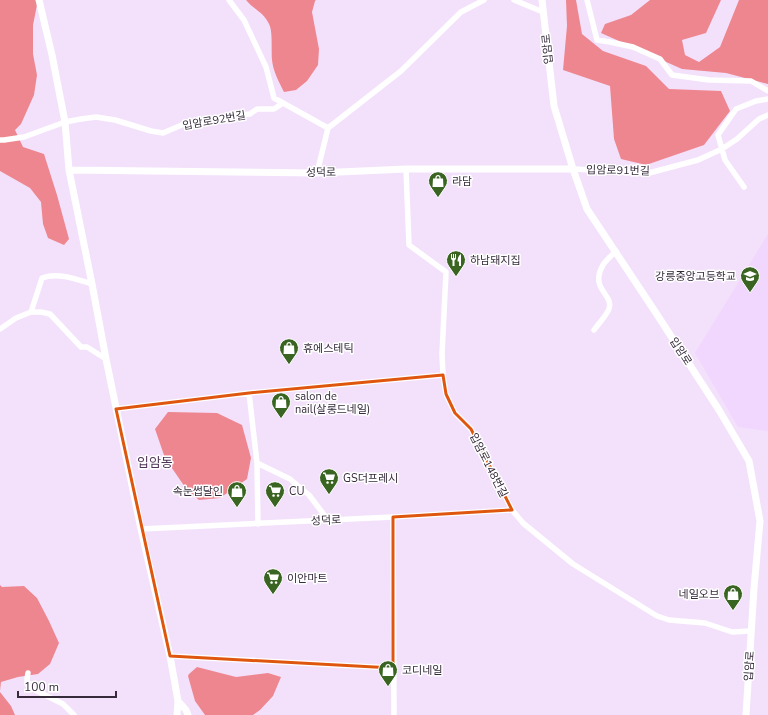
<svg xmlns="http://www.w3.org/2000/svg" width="768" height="715" viewBox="0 0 768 715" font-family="'Nunito Sans','Noto Sans KR',sans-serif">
<rect width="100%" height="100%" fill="#f3e1fb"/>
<path fill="#f1d6fe" d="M768 234V431L738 427 695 353Z"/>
<path fill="#ee868f" d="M0 0H38L33 25V54L37 75 34 95 21 124 15 130 23 147 44 154 57 195 69 239 64 245 48 238 43 224 41 202 30 188 0 171Z
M246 0H316L315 1 312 12 319 49 318 65 307 81 296 90 284 92C279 82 273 71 272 60 271 51 273 31 269 24 263 11 254 10 246 0Z
M566 0H576L582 34 603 51 646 66 669 89 721 91 730 111 704 145 646 165 621 159 614 139 610 86 563 70 567 26Z
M650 0H721L706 33 682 40 685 55 699 62 720 47 739 0H768V84L726 73 682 69 601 33 605 24 631 15Z
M168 412 217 413 242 425 251 458 247 479 220 498 199 500 187 490 165 458 155 429Z
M0 585 2 587 24 586 37 598 49 621 59 643 50 664 38 674 18 677 1 682 0 691Z
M197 667 236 677 268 673 281 677 273 696 260 710 253 715H205L195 701 188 676 189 674Z
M0 692 11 706 15 715H0Z"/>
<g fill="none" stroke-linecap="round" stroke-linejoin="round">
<path stroke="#fff" stroke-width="5.5" d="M229 0 244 20 266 67 274 98 328 128
M514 0 543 12
M587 0 597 40 610 42 633 47 660 59 672 75 709 80 751 81 768 91
M0 140H4L24 137 65 122 81 119 96 117 115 120 151 131 163 133 184 124H193L219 118 250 114 257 109H274L283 103
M406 169 409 245 446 272 442 354 443 375 446 394 455 413 471 429 512 510 523 523 573 564 657 616 669 620 705 623 732 632 751 631
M573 169 649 173 698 160 722 149 737 139 759 119 768 115
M317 173 328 128 401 71 461 12 484 0
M744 187 725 160 718 135 736 109 756 101 768 99
M31 312 42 278C58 272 76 279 92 284
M0 329 16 318 31 312H41L50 314 81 347H87L106 359
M594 330C599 323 606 316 609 309 614 294 589 289 603 265 606 260 611 256 616 251
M249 393 257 463 258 524
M116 409 249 393 443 375
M257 463 290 479 309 495 328 520
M393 517 394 715
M141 529 393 517 512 510
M170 656 393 668
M28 673C27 678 26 682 29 687L63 704 74 715"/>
<path stroke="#fff" stroke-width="7" d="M39 0 52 55 65 122 69 170 92 284 106 359 141 529 170 656 178 701 177 715
M542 0 554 106 573 169 587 209 656 313 719 410 749 461 760 521 754 588 746 715
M69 170 317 173 406 169H573
M178 701 186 710 188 715"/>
</g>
<path fill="none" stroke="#df570e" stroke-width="3" stroke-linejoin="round" d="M443 375 446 394 455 413 471 429 512 510 393 517V668L170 656 116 409 249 393Z"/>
<defs>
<g id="shop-pin" transform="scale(1)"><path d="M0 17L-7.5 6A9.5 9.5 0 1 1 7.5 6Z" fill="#3a6421" stroke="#fff"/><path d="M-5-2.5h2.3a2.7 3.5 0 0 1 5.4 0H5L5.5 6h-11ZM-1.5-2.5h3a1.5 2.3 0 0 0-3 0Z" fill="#fff"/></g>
<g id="restaurant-pin" transform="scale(1)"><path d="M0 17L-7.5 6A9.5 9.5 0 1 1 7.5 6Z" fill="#3a6421" stroke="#fff"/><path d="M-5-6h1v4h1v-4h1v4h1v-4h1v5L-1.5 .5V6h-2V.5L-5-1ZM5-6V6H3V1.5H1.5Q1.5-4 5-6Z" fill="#fff"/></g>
<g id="school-pin" transform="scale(1)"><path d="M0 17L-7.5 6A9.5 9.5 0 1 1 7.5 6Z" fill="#3a6421" stroke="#fff"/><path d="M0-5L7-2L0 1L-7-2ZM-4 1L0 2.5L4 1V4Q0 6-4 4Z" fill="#fff"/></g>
<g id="supermarket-pin" transform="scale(1)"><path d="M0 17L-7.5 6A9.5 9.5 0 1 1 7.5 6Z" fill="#3a6421" stroke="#fff"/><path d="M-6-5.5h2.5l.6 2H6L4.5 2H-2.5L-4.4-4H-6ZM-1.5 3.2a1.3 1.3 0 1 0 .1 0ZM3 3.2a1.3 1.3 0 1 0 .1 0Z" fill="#fff"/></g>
</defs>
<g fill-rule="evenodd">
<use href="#shop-pin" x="438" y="181"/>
<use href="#restaurant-pin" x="456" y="260"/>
<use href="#school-pin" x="750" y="276"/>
<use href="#shop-pin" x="289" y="348"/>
<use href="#shop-pin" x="281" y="402"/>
<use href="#supermarket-pin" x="329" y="478"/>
<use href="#shop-pin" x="237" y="491"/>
<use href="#supermarket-pin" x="275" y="491"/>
<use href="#supermarket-pin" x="273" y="578"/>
<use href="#shop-pin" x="733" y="594"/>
<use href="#shop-pin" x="388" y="670"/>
</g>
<g text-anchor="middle" stroke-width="3" stroke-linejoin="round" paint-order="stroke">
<g font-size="11" fill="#362b3b" stroke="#fff">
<text transform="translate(547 49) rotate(-96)" y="4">입암로</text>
<text transform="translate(214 120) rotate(-10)" y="4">입암로92번길</text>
<text transform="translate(618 170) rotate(1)" y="4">입암로91번길</text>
<text transform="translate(321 172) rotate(-1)" y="4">성덕로</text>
<text transform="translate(681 351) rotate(57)" y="4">입암로</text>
<text transform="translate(489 465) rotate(63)" y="4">입암로148번길</text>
<text transform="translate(326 520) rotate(-3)" y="4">성덕로</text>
<text transform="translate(749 666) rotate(-86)" y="4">입암로</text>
</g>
<g font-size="11" fill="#362b3b" stroke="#fff" text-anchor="start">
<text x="452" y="185">라담</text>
<text x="470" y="264">하남돼지집</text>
<text x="736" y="280" text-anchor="end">강릉중앙고등학교</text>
<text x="303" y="352">휴에스테틱</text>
<text x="295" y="400">salon de<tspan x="295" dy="13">nail(살롱드네일)</tspan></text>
<text x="343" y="482">GS더프레시</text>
<text x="223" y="495" text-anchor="end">속눈썹달인</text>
<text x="289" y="495">CU</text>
<text x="287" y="582">이안마트</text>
<text x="719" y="598" text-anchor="end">네일오브</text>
<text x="402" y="674">코디네일</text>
</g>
<g font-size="13" fill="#4f3659" stroke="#fff">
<text x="155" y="467">입암동</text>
</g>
</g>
<path d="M18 691v6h98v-6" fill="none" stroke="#362b3b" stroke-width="2"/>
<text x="24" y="691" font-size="12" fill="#362b3b" stroke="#ffffff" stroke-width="3" paint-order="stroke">100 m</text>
</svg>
